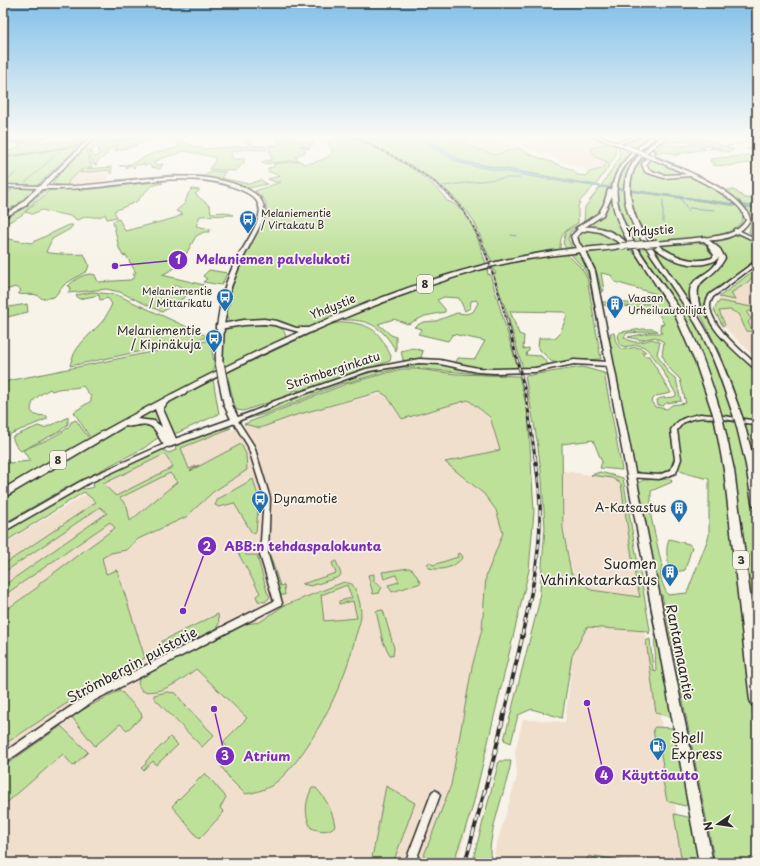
<svg xmlns="http://www.w3.org/2000/svg" width="760" height="866" viewBox="0 0 760 866" font-family="'Playpen Sans',sans-serif">
<rect width="100%" height="100%" fill="#f7f3e8"/>
<filter id="ink" filterUnits="userSpaceOnUse"><feTurbulence type="fractalNoise" baseFrequency=".025" numOctaves="2"/><feDisplacementMap in="SourceGraphic" scale="8" xChannelSelector="R" yChannelSelector="G"/><feConvolveMatrix kernelMatrix="1 2 1 2 8 2 1 2 1" color-interpolation-filters="sRGB"/></filter>
<g filter="url(#ink)">
<path fill="#f1dfce" d="M444 136H486L518 148 495 155Z
M491 136H543L515 143Z
M554 136H588L610 143 591 148 608 161 602 169 594 172 521 146Z
M97 167H112L106 182 102 184 67 186 69 180 83 169Z
M757 270V359L719 322 715 311 716 303 721 296Z
M381 394 386 396 402 420 467 400 490 417 506 398 529 444 534 511 502 682 473 807 457 863H3V544L116 476 204 436Z
M563 471 612 478 621 484 685 863H501L494 853 517 776 515 751 523 719 565 722 573 655 572 573 564 530Z"/>
<path fill="#bee19a" stroke="#748662" fill-rule="evenodd" d="M21 136H51L37 140 3 143V141H10Z
M96 136H142L109 142H114L147 136H190L175 141C161 135 148 142 134 145L136 146 114 151 118 149 115 148 118 145H116L106 152 107 154 96 163 97 165 93 164 89 152 91 151 95 157 99 155 98 146H96L92 150H86L92 168 86 169 112 167 111 174 109 170 80 173 83 169 69 180 67 186 52 184 62 170Z
M235 136 244 137 252 143V146H265L267 150 246 149 231 152 232 159H244V163L235 171 209 169 215 161 214 157 184 151 155 161 154 163 158 165 163 164 160 169 151 167 148 164 145 166V164L135 165 134 168 130 165 126 168 128 166H119L131 164 151 154 176 148 180 145 177 143 181 142 204 149 246 146 248 144 243 138 231 140 228 138Z
M275 136H292L299 142H312L313 145 300 146 310 148 304 149 305 152 295 157 299 160 263 164 261 162 272 160V158L269 150 271 149 268 146 279 145V141Z
M335 136C341 136 348 135 354 137 379 147 434 178 447 201 464 205 475 230 480 245 482 251 484 261 487 264L426 282 305 329C292 330 281 321 268 319 254 318 241 325 228 320 223 292 251 244 265 219 268 204 267 200 255 191L281 182H275L268 179 280 176 268 171V168L274 167V164L300 161 304 164C315 163 323 160 332 154V149L327 143 334 140Z
M354 136H416L461 163 564 182 594 186 580 201 578 207V223C566 229 560 233 560 248L563 250 490 263 489 262 492 261C482 247 480 228 469 214 439 176 397 158 354 136Z
M419 136H443L459 140 481 136 459 142 495 155 519 148 529 154 573 170 577 175 587 176 589 172 602 169 608 162 595 157 591 148 609 143 588 136 616 144 615 157 596 185 466 162 459 160Z
M641 136H652L634 149 621 144Z
M658 136H664C642 149 630 165 623 189L616 188C621 166 638 147 658 136Z
M671 136H694L692 138 711 141 734 150 727 152 692 141 665 142 664 144 682 146 694 144 706 149 677 154 679 155H673L672 153 657 152 655 155 688 170 684 171 650 156Z
M84 141 79 145 3 157V149L10 151 21 146 15 143Z
M78 146 37 186H3V158Z
M619 146 633 151 618 166 610 187 601 186 619 159Z
M757 147V162L727 166 713 165 715 163 710 162 711 160 710 159 752 155 756 152 747 149Z
M644 155 647 157 643 163V168C654 183 673 174 687 176 698 178 728 197 736 204L628 190 631 176Z
M649 158 683 174C674 180 653 175 646 167Z
M211 171 225 172 221 178 249 184 261 180 267 184 249 188 225 182 199 178 117 182 116 180 171 175 205 176Z
M154 182 163 183 151 186 136 202 114 211 117 217 107 219 105 214C98 219 93 217 87 216L78 220 75 219 74 217C63 214 52 213 42 210L32 214 25 212 50 190 93 189Z
M3 187 35 188C27 195 17 211 3 209V205L8 201 3 200V196L12 190 3 189Z
M600 187 610 188 604 208 595 219 570 232 568 239 572 247 566 249 563 243 566 231 584 222 585 207Z
M192 189 200 190 195 194 210 206 211 213 225 212 233 215 200 216 196 226 210 229 209 232H204L196 236 180 265 162 275 204 285 196 292 176 285 170 289 188 295 162 312 120 292 106 289 68 293 71 287 68 286C74 280 87 271 95 275L98 282 130 280 135 277 133 274 136 273 126 255 123 256 119 248 113 221 119 219 125 231 175 218 183 214 176 211 185 203 188 194Z
M616 189 623 190C626 233 672 280 693 317 711 349 723 382 734 417L721 416C705 377 690 337 672 299 654 263 616 232 616 189Z
M43 190H45L22 215 3 225V218L29 202Z
M727 190H734L745 198 757 199V207L739 204 724 192Z
M628 191 737 206 742 212 743 219C733 242 675 240 653 242 637 223 634 215 628 191Z
M611 198C615 218 625 234 636 251 617 234 600 225 575 232 595 218 601 225 611 198Z
M745 207 757 208V238L749 232C751 218 757 220 745 207Z
M69 225H73L70 229 52 239 46 252C50 254 78 255 84 254L89 265 87 271 65 284 54 297 42 299C36 291 27 296 18 294L21 291 20 289 15 287 3 291V238L31 243Z
M592 230 600 231 625 244 585 247 578 244 576 235 584 231Z
M740 235 757 242V259L707 295 709 296C706 301 703 305 704 311 708 327 744 357 757 370V475L745 424H752L751 420 744 419 722 358 699 311 696 289C704 277 720 270 724 257L712 241Z
M648 241C663 254 699 271 718 259V254L720 255 716 265 698 279 691 294 693 308Z
M696 242 705 244 714 252V256C707 264 687 262 678 258 670 255 663 249 656 245Z
M628 247C670 290 698 356 712 415H707V419H713L718 435 726 482 746 667 757 737V863H715L662 595 658 593 636 485 643 480 671 479 672 482 651 491V517L662 566C658 576 663 586 668 595L687 593 709 536V479L688 474 671 467C664 477 645 477 635 470L607 335 611 337 610 333H614C619 364 632 338 646 352H642L644 356H649L671 393 656 396 651 401 655 407 667 409 672 405 686 403 680 379 670 369 662 355 664 342 655 337 641 340 628 337 649 333H662L660 325 664 324 658 312 641 311 639 307 603 305 602 302 652 304 660 295 615 282 611 275 601 273 604 290 602 293 597 273 587 252 588 250Z
M569 252C580 252 584 258 588 267L604 358 589 279 585 270Z
M566 253 582 269 587 278 601 359 552 362 538 348 539 338H556L560 334 567 315 565 312 510 311 519 334 524 336 523 349 529 348V351L527 352 526 355 541 356 549 365 523 369 506 310 493 274 496 273 491 266Z
M487 267 488 275 490 274 518 369 497 370 455 364 458 358 475 359 485 341 453 334 448 341 418 334 422 329 414 327 423 322 436 321 457 313 466 314 473 312 478 303 476 300 471 301 470 308 465 311 459 298 444 297 437 300 445 309V312L425 316 408 324 394 319 378 324 391 335 396 337V351C381 325 369 319 340 320L440 281Z
M757 268V272L747 283 731 293 735 300 719 297Z
M209 270 227 273 222 285 203 282 207 279 203 276Z
M93 292 117 295 209 337 70 366C74 346 88 337 101 323 106 318 109 310 112 304L108 298 100 300 99 295 79 299 76 295Z
M720 301 757 308V311H749L747 313 751 319 748 322 751 328 757 329V332L746 331 739 314 730 310 719 311 725 325 723 326 714 310 717 304Z
M27 304 28 312 3 318V308Z
M346 322C374 325 379 332 391 356L390 361 303 391 293 390 291 395 243 411 237 410 235 407 227 374H224L331 324Z
M249 324C261 324 283 320 286 337L284 340 223 369V331L229 328Z
M643 329H653L658 331 627 333 624 337C633 345 643 342 652 339L660 342 657 354 668 372 676 379 681 401 666 403 663 406 658 405 657 400C663 396 670 399 676 396V394C669 382 653 350 642 346 634 343 627 349 620 345L618 334 621 332Z
M211 340C210 350 217 364 213 373L3 491V457L10 463 30 461 23 450C34 445 69 433 71 422L76 420 87 436H89L74 412 91 401V397L83 386C70 390 64 386 52 391L50 389C40 395 31 398 31 411L35 415 47 416V419L3 437V382Z
M413 348 423 351 421 358 407 361 403 360 401 351Z
M420 363 440 364 485 373H519L490 375 403 367 341 384 265 414 247 419C254 413 264 412 272 408 320 387 368 369 420 363Z
M582 367 604 373 622 470 600 468 602 462 593 440 562 444 563 529 571 573 591 590 640 597 634 571 640 572 650 630 649 634 647 631 587 627 572 656 562 718 532 709 518 715 511 743 504 740 539 603 545 528 542 479 537 440 525 376Z
M402 369H416L456 374 519 376 528 412 534 511 529 570 472 809 453 863H421L451 785 472 667 482 629 486 576 503 533 496 510 484 494 445 462 500 450 490 417 468 400 402 419 387 396 380 392 296 415 260 428 244 424 346 384Z
M213 379 219 414 177 433 156 439 144 448 62 490 3 524V497L151 412Z
M68 417V424L60 431 21 451 16 446 12 437 38 426 44 428 63 420Z
M723 420 736 422 746 465 757 527V664L740 513Z
M224 424V428H231L181 448 189 469 199 465 190 471 241 444 246 454 247 470 213 492 186 517 138 539 126 550 111 553 102 558 106 574 117 570 145 658 98 683 3 745V612L38 587 40 583 115 528 110 522 3 596V586L107 513 100 507 3 573V565L96 502 84 492 3 543V531L80 487 85 489 94 487 92 481 161 449 169 453 176 450 175 445ZM165 454 173 467 116 496 103 484ZM170 473 177 482 130 521 127 506 120 498Z
M600 472 623 478 638 565 633 564 621 484 612 478 591 475Z
M253 479 259 499 256 532 252 533 234 503 219 507 215 505 218 499Z
M669 539 689 544 692 547 685 570C667 577 664 551 669 539Z
M242 549 246 555H257L267 592 270 597 265 602 258 601 256 596 260 593 237 551Z
M460 553 463 557C454 568 442 571 429 568L427 564 430 562 433 565 458 557 457 554Z
M270 555 280 586 284 585 285 595H280L268 556Z
M336 561 341 574 339 577 311 586 302 584 336 573 332 563Z
M409 568 413 570 421 583 392 592 388 585 399 582 396 575 384 579 382 572Z
M644 573 647 575 672 715 670 717 656 713 646 641 650 639 653 670 656 671 654 628Z
M374 574V582L382 587 379 593 373 594 368 575Z
M344 582 352 584C358 593 361 604 361 616 360 625 356 633 354 642 345 683 307 762 271 786 264 790 254 793 245 794L230 779 217 760 229 749 223 742 247 718 196 669C181 680 163 695 142 691 138 685 136 682 142 676L246 624 260 622 283 606ZM347 585 352 598 339 601V604L353 601 357 618 324 621 321 595Z
M383 610 394 648 393 656 390 655 383 642 376 611Z
M218 614 219 623 216 629 167 652 163 651 162 641Z
M120 690 141 713 142 717 127 730 120 724 95 746 71 716Z
M167 692 176 693 183 703 214 735 202 747 154 698V695Z
M61 726 88 752 73 766 63 754 3 806V767Z
M655 727 673 728 677 733 689 803 685 806 667 801 661 772 664 771 660 749H656L653 729Z
M170 737 178 745 156 765 153 761 143 770 141 768 146 764V761Z
M499 761H511C508 785 483 844 492 863H472Z
M205 773 226 797 220 808 224 812 199 839 172 806Z
M386 786 415 803 393 863H371Z
M312 788H316C327 800 332 810 335 826 327 833 321 831 311 828 304 814 305 802 312 788Z
M674 814 692 818 700 863H682Z
M589 856 596 858 595 856 637 863H584Z"/>
<path fill="#8ad3eb" stroke="#64909e" d="M416 136C432 136 450 157 466 162L574 182 757 207V208L564 182 473 166 454 160Z"/>
<g fill="none" stroke-linecap="round" stroke-linejoin="round">
<path stroke="#64909e" stroke-width="1" d="M747 143 757 142
M726 146 745 143
M716 148 725 146
M709 149 715 148
M3 158 79 146
M4 182 17 172
M26 182 61 150
M443 186 504 178H520
M680 197 689 212
M663 200V222
M689 208 715 210
M511 235 516 236"/>
<g stroke="#2b2b2b" stroke-width="3">
<path id="minor" d="M734 229H736L757 239V242L734 231Z
M756 261H757V264L713 297C712 299 710 302 710 305 709 325 743 352 757 365V370L755 369C740 355 693 319 709 296 711 292 717 290 721 287 732 278 744 270 756 261Z
M419 359 440 360 478 368 494 369 535 368 574 360 609 362 612 364 609 366 574 364 535 372 494 373 478 372 440 364 419 363 369 371 279 403 268 409 238 421 254 446 270 498 268 555 282 603 281 605 95 700 6 762 3 764V753L89 694 274 601 260 555 264 498 248 446 232 420 233 419 264 407 272 402 366 369Z
M700 414 724 416 757 421V425C737 422 701 411 683 423 681 425 679 428 677 430L681 459 676 473 659 479 629 477 628 475 629 473H631L659 475 671 470 675 459 671 430C679 418 686 417 700 414Z
M169 442 171 443 172 444 171 445 87 484 3 532V526L83 480Z
M435 790 438 792 440 795 415 863H405L432 792Z"/>
</g>
<g stroke="#2b2b2b" stroke-width="3">
<path id="major" d="M92 136H96L45 186C59 186 73 187 87 185 138 181 199 166 247 189 261 196 267 204 263 220L241 262 231 287 224 325 222 366H218L216 365C215 329 219 294 235 262 243 247 253 234 258 219 263 205 256 197 243 191 198 169 136 184 87 188 72 189 57 189 42 189L27 203V205L3 218V215L18 206 37 188 3 187V185L40 186Z
M593 136H599L629 147 626 148Z
M652 157H654C683 170 725 184 745 209 748 212 749 216 750 220 741 236 721 242 703 240V238C720 235 736 236 746 220 744 217 743 214 742 211 729 191 675 169 652 159Z
M580 249 585 250 595 271 713 863H699L589 271 579 250Z
M220 379H223L227 381 232 405 239 420 238 422 172 446H166L165 444 166 442 231 419 224 405 219 381Z"/>
</g>
<g stroke="#2b2b2b" stroke-width="3">
<path id="highway" d="M636 136H642L619 144 615 143Z
M662 136H667C659 144 649 149 641 158 621 182 632 216 647 240L650 239 655 242 705 237 720 249 725 258C711 285 688 274 702 313L697 315C717 346 730 382 742 417L741 419 738 420 734 417C723 386 713 353 696 324 684 304 670 285 658 265 640 238 612 201 630 168 637 154 650 145 662 136ZM704 241 709 246 708 247 714 255 712 258C692 264 675 257 658 245ZM650 244C665 257 687 269 708 263 712 262 716 261 719 257 712 281 680 271 693 309Z
M650 137 654 138C640 151 623 162 618 181 607 222 664 281 683 315 700 346 711 380 721 414L720 416 717 417 713 414 696 364 675 315 632 247 629 249 625 246C616 251 586 251 574 253 543 256 512 261 482 269 374 300 265 350 167 403L163 409 176 439 172 446 169 447C158 444 160 431 150 426 142 422 133 428 125 426L3 498V489C99 432 197 378 299 332L274 325 264 324 244 325 219 329H216V325L244 320 264 319 277 321 296 328H308C394 290 484 258 577 248L573 243 571 236 578 229 576 228 599 213 604 204 608 190 612 189C615 165 633 151 650 137ZM612 196C613 214 621 230 630 245 618 234 602 225 585 227L603 215ZM587 230 600 232 622 244 583 248 579 243 577 236 582 232ZM155 409 162 427 154 421 137 419Z
M651 150 655 151 646 164 649 170 664 175 690 174 692 175 690 176 664 178 645 172 642 164Z
M719 418 723 421 734 470 757 649V707L752 705 750 700 724 470 715 421Z
M740 420 744 423 757 472V506L753 505 752 502 746 465 736 423Z"/>
</g>
<use href="#minor" fill="#f7f3e8" fill-rule="evenodd"/>
<use href="#major" fill="#f7f3e8" fill-rule="evenodd"/>
<use href="#highway" fill="#f7f3e8" fill-rule="evenodd"/>
<g stroke="#2b2b2b" stroke-width="2">
<path id="rail-far3" d="M353 136C392 156 439 176 465 213 487 245 496 285 507 321"/>
</g>
<g stroke="#2b2b2b" stroke-width="3">
<path id="rail-far2" d="M507 320 526 395 535 457"/>
</g>
<g stroke="#2b2b2b" stroke-width="3.5">
<path id="rail-far1" d="M522 635C531 596 540 557 540 517 541 497 538 476 535 456"/>
</g>
<g stroke="#2b2b2b" stroke-width="4">
<path id="rail" d="M465 863 494 757 523 634"/>
</g>
<use href="#rail-far3" stroke="#f7f3e8" stroke-width="1" stroke-dasharray="2.5" stroke-linecap="butt"/>
<use href="#rail-far2" stroke="#f7f3e8" stroke-width="1.5" stroke-dasharray="4" stroke-linecap="butt"/>
<use href="#rail-far1" stroke="#f7f3e8" stroke-width="2" stroke-dasharray="5.5" stroke-linecap="butt"/>
<use href="#rail" stroke="#f7f3e8" stroke-width="2.5" stroke-dasharray="7" stroke-linecap="butt"/>
<g stroke="#2b2b2b" stroke-width="6" stroke-linecap="butt">
<path id="major-bridge-far1" d="M627 147 653 158"/>
</g>
<g stroke="#2b2b2b" stroke-width="10" stroke-linecap="butt">
<path id="major-bridge" d="M220 365 223 381"/>
</g>
<g stroke="#2b2b2b" stroke-width="8" stroke-linecap="butt">
<path id="highway-bridge-far1" d="M622 246 657 243"/>
</g>
<g stroke="#2b2b2b" stroke-width="10" stroke-linecap="butt">
<path id="highway-bridge" d="M717 414 719 421
M738 417 740 423"/>
</g>
<use href="#major-bridge-far1" stroke="#f7f3e8" stroke-width="4.5"/>
<use href="#major-bridge" stroke="#f7f3e8" stroke-width="8"/>
<use href="#highway-bridge-far1" stroke="#f7f3e8" stroke-width="6"/>
<use href="#highway-bridge" stroke="#f7f3e8" stroke-width="8"/>
</g>
</g>
<linearGradient id="sky" x2="0" y2="1"><stop stop-color="#82c0e9"/><stop offset="0.53" stop-color="#fbfaf5"/><stop offset="1" stop-color="#fbfaf5" stop-opacity="0"/></linearGradient>
<rect width="760" height="257" fill="url(#sky)"/>
<defs>
<g id="bus-pin" transform="scale(0.9)"><path d="M0 17L-7.5 6A9.5 9.5 0 1 1 7.5 6Z" fill="#1f6fb2" stroke="#f7f3e8"/><path d="M-5-6H5V4H4V6H2V4H-2V6H-4V4H-5ZM-3.5-4V0h7V-4ZM-3.5 1.2v1.5H-2V1.2ZM2 1.2v1.5H3.5V1.2Z" fill="#fff"/></g>
<g id="building-pin" transform="scale(0.9)"><path d="M0 17L-7.5 6A9.5 9.5 0 1 1 7.5 6Z" fill="#1f6fb2" stroke="#f7f3e8"/><path d="M-4-6H4V6H1V3H-1V6H-4ZM-2.5-4.3h1.7v1.8h-1.7ZM.8-4.3h1.7v1.8H.8ZM-2.5-1h1.7V.8h-1.7ZM.8-1h1.7V.8H.8Z" fill="#fff"/></g>
<g id="fuel-pin" transform="scale(0.9)"><path d="M0 17L-7.5 6A9.5 9.5 0 1 1 7.5 6Z" fill="#1f6fb2" stroke="#f7f3e8"/><path d="M-5.5-6h7V0h2V4h1.3V-2.5L3-4.5l.8-.8L6-3V5H2.5V1h-1V6h-7ZM-4.2-4.7v3.2H.2V-4.7Z" fill="#fff"/></g>
</defs>
<g fill-rule="evenodd">
<use href="#bus-pin" x="248" y="219"/>
<use href="#bus-pin" x="225" y="297"/>
<use href="#building-pin" x="615" y="304"/>
<use href="#bus-pin" x="214" y="338"/>
<use href="#bus-pin" x="260" y="499"/>
<use href="#building-pin" x="679" y="508"/>
<use href="#building-pin" x="670" y="572"/>
<use href="#fuel-pin" x="658" y="746"/>
</g>
<g text-anchor="middle" stroke-width="3.5" stroke-linejoin="round" paint-order="stroke">
<g font-size="10" fill="#2b2b2b" stroke="#f7f3e8" text-anchor="start">
<text x="261" y="217">Melaniementie<tspan x="261" dy="12">/ Virtakatu B</tspan></text>
<text x="212" y="295" text-anchor="end">Melaniementie<tspan x="212" dy="12">/ Mittarikatu</tspan></text>
<text x="628" y="302">Vaasan<tspan x="628" dy="12">Urheiluautoilijat</tspan></text>
</g>
<g fill="#f7f3e8" stroke="#686764" stroke-width="1">
<rect x="417" y="275" width="16" height="18" rx="3"/>
<rect x="50" y="451" width="16" height="18" rx="3"/>
<rect x="733" y="551" width="16" height="18" rx="3"/>
</g>
<g font-size="11" font-weight="bold" fill="#2b2b2b">
<text x="425" y="288">8</text>
<text x="58" y="464">8</text>
<text x="741" y="564">3</text>
</g>
<g font-size="12" fill="#2b2b2b" stroke="#f7f3e8">
<text transform="translate(650 231) rotate(-4)" y="4">Yhdystie</text>
<text transform="translate(333 307) rotate(-22)" y="4">Yhdystie</text>
<text transform="translate(333 371) rotate(-18)" y="4">Strömberginkatu</text>
</g>
<g font-size="12" fill="#2b2b2b" stroke="#f7f3e8" text-anchor="end">
<text x="201" y="335">Melaniementie<tspan x="201" dy="14">/ Kipinäkuja</tspan></text>
<text x="273" y="503" text-anchor="start">Dynamotie</text>
<text x="666" y="512">A-Katsastus</text>
</g>
<g font-size="14" fill="#2b2b2b" stroke="#f7f3e8" text-anchor="end">
<text x="657" y="569">Suomen<tspan x="657" dy="16">Vahinkotarkastus</tspan></text>
<text x="671" y="743" text-anchor="start">Shell<tspan x="671" dy="16">Express</tspan></text>
</g>
<g font-size="14" fill="#2b2b2b" stroke="#f7f3e8">
<text transform="translate(680 652) rotate(79)" y="5">Rantamaantie</text>
<text transform="translate(132 665) rotate(-28)" y="5">Strömbergin puistotie</text>
</g>
</g>
<path fill="none" stroke="#7b2cbf" stroke-width="1.5" d="M115 266L178 260M183 611L207 546M214 709L225 756M587 703L604 775"/>
<g fill="#7b2cbf" stroke="#f7f3e8" stroke-width="1.5">
<circle cx="115" cy="266" r="4"/>
<circle cx="183" cy="611" r="4"/>
<circle cx="214" cy="709" r="4"/>
<circle cx="587" cy="703" r="4"/>
<circle cx="178" cy="260" r="10"/>
<circle cx="207" cy="546" r="10"/>
<circle cx="225" cy="756" r="10"/>
<circle cx="604" cy="775" r="10"/>
</g>
<g font-size="12" text-anchor="middle" font-weight="bold" fill="#fff">
<text x="178" y="264">1</text>
<text x="207" y="551">2</text>
<text x="225" y="760">3</text>
<text x="604" y="780">4</text>
</g>
<g font-size="13" text-anchor="middle" font-weight="bold" fill="#7b2cbf" stroke="#f7f3e8" stroke-width="3.5" stroke-linejoin="round" paint-order="stroke">
<text x="273" y="264">Melaniemen palvelukoti</text>
<text x="303" y="551">ABB:n tehdaspalokunta</text>
<text x="267" y="761">Atrium</text>
<text x="660" y="780">Käyttöauto</text>
</g>
<rect width="760" height="866" fill="none" stroke="#f7f3e8" stroke-width="16"/>
<rect x="8" y="8" width="744" height="850" fill="none" stroke="#2b2b2b" stroke-width="1.5" filter="url(#ink)"/>
<g transform="translate(718 824) rotate(257)" stroke="#f7f3e8" stroke-width="3" paint-order="stroke">
<path d="M0-3L7 15L0 10L-7 15Z" fill="#2b2b2b"/>
<text y="-6" font-size="11" font-weight="bold" text-anchor="middle" fill="#2b2b2b">N</text>
</g>
</svg>
